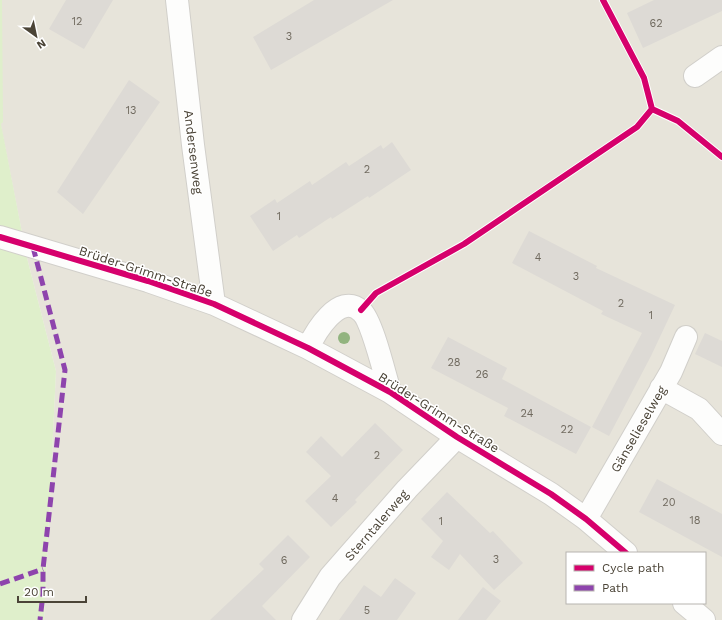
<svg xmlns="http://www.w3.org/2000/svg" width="722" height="620" viewBox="0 0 722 620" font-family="'Work Sans',sans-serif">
<rect width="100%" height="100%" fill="#f3f2ed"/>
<path fill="#e7e4da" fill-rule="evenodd" d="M0 0H722V620H44L56 371 27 258 0 121ZM567 553H705V603H567Z"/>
<path fill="#dfefcb" d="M0 0H2L3 122 1 124 27 258 56 371 44 620H0Z"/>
<path fill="#dddad5" d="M66 0H113L84 49 49 29Z
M314 0H393L271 70 253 37Z
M654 0H722V11L643 48 627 13Z
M129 80 160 102 83 214 57 192Z
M392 142 411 170 369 198 368 196 332 219 331 217 299 238 297 235 273 251 250 216 275 199 277 203 310 181 312 185 346 162 349 166 381 145 383 149Z
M529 231 597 266 596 268 675 305 651 356 609 436 592 427 642 333 601 314 603 311 512 263Z
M705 333 722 341V367L695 354Z
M448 337 507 368 502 379 591 427 576 454 504 416 508 408 431 368Z
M375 423 403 450 355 500 357 502 331 527 305 501 331 476 306 452 321 436 342 457Z
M657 479 722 514V557L639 512Z
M447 492 490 533 493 531 523 563 494 590 460 554 449 570 431 557 443 541 421 519Z
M288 535 310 557 262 606 276 620H210L264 569 259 564Z
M395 578 416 593 397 620H339L364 585 381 597Z
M483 587 501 601 486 620H458Z"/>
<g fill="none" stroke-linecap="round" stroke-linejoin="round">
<g stroke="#d1cfca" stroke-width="24">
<path id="minor" d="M177 0 193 145 214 304
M695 76 722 57
M0 237 148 281 214 304 308 348 390 392 457 437 551 494 586 519 626 553
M308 348C315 333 339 291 361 311 372 320 385 376 390 392
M661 388 699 409 722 434
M586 519 671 372 686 337
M684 603 704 620
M303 620 330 577 407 489 457 437"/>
</g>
<use href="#minor" stroke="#fdfdfc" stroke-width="22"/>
<path stroke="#8e44ad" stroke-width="5" stroke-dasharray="10 5" stroke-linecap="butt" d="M33 247 65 370 43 569V594L40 620
M0 584 43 569"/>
<g stroke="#fff" stroke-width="8">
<path id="cycleway" d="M603 0 644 78 652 109 678 121 722 157
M0 237 148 281 214 304 308 348 390 392 457 437 551 494 586 519 626 553
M361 310 376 293 464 244 637 127 652 109"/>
</g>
<use href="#cycleway" stroke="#d6006c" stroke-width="6"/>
</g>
<circle fill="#92b47f" cx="344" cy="338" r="6"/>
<g text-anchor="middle" stroke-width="3" stroke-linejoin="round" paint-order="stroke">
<g font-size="11" fill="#706a5f">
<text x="77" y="25">12</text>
<text x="656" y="27">62</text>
<text x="289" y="40">3</text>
<text x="131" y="114">13</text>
<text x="367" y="173">2</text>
<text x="279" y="220">1</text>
<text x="538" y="261">4</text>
<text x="576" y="280">3</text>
<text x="621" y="307">2</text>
<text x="651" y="319">1</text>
<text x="454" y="366">28</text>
<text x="482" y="378">26</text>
<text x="527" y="417">24</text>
<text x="567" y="433">22</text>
<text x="377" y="459">2</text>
<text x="335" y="502">4</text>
<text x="669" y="506">20</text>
<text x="695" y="524">18</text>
<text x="441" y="525">1</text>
<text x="496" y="563">3</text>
<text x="284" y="564">6</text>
<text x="367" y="614">5</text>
</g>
<g font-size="13" fill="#4b4437" stroke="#fff">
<text transform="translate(194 152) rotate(83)" y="5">Andersenweg</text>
<text transform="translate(146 271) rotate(18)" y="5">Brüder-Grimm-Straße</text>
<text transform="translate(439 412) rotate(32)" y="5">Brüder-Grimm-Straße</text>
<text transform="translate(638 429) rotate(-60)" y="5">Gänselieselweg</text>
<text transform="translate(376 525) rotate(-49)" y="5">Sterntalerweg</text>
</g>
</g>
<rect x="566" y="552" width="140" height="52" fill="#ffffff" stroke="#b7b4af"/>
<rect x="574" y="565" width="20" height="6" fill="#d6006c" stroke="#b7b4af"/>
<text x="602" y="572" font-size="12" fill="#4b4437">Cycle path</text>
<rect x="574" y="585" width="20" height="6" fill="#8e44ad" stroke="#b7b4af"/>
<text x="602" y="592" font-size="12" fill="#4b4437">Path</text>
<g transform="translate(36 36) rotate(147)" stroke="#ffffff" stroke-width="3" paint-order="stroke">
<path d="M0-3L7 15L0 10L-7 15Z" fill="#4b4437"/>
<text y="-6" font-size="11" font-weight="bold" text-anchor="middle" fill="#4b4437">N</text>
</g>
<path d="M18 596v6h68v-6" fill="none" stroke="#4b4437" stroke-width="2"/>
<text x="24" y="596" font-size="12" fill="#4b4437" stroke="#ffffff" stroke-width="3" paint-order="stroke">20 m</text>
</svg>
